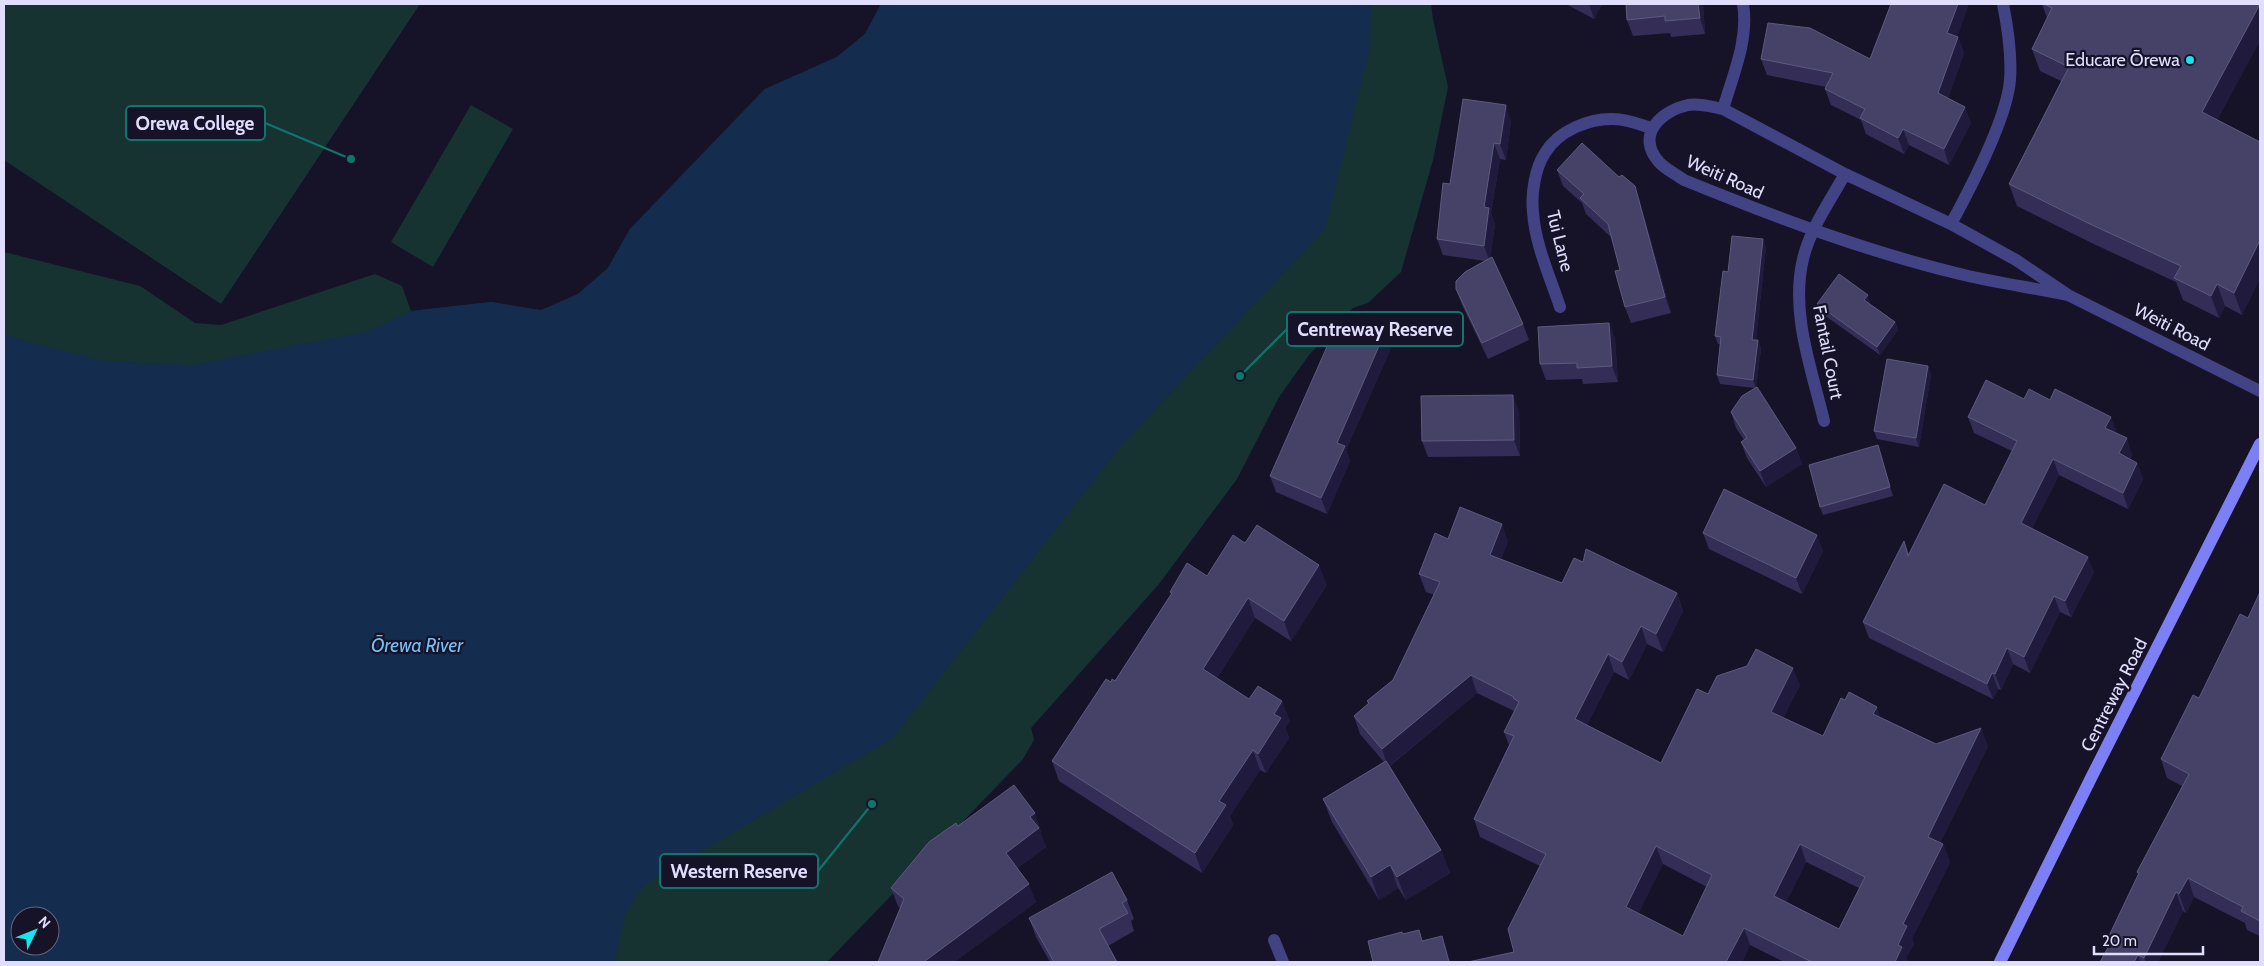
<svg xmlns="http://www.w3.org/2000/svg" width="2264" height="966" viewBox="0 0 2264 966" font-family="Cabin,sans-serif">
<rect width="100%" height="100%" fill="#161329"/>
<path fill="#163331" fill-rule="evenodd" d="M4 4H420L221 304 4 160Z
M881 4H1431L1433 19 1448 87 1433 160 1401 272 1368 303 1353 308 1309 355 1279 397 1237 479 1159 584 1031 728 1034 740 1023 759 827 962H4V252L140 286 195 323 221 325 375 274 402 286 411 311 491 302 541 311 578 294 608 268 630 229 765 89 837 57 865 34ZM20 916H50V946H20Z
M471 105 513 129 433 267 391 242Z"/>
<path fill="#142c4d" fill-rule="evenodd" d="M881 4H1371L1370 47 1325 229 1120 447 893 738 644 885 625 914 615 962H4V333L14 338 104 361 191 365 366 332 411 311 491 302 541 310 578 294 608 268 630 229 765 89 837 57 865 34ZM20 916H50V946H20Z"/>
<g fill="none" stroke-linecap="round" stroke-linejoin="round">
<path stroke="#424385" stroke-width="12" d="M1723 109C1733 75 1749 39 1743 4
M1951 224C1970 189 2007 118 2010 80 2012 54 2008 29 2003 4
M2068 295C2034 288 1998 283 1964 275 1867 252 1775 217 1684 180 1676 174 1665 169 1659 162 1635 135 1661 111 1688 105 1700 103 1712 107 1723 109L1845 174 1951 224 2016 260 2068 295 2260 391
M1560 307C1550 277 1535 244 1533 212 1531 194 1535 168 1545 153 1558 131 1589 118 1614 119 1626 119 1639 124 1651 128
M1824 421C1812 370 1790 313 1803 259 1810 229 1830 201 1845 174
M1274 940 1283 962"/>
<path stroke="#7d80f5" stroke-width="12" d="M2000 962 2092 776 2260 444"/>
</g>
<path fill="#342e56" fill-rule="evenodd" d="M1566 4H1602L1594 19Z
M1703 4 1705 34 1671 37 1670 33 1633 36 1627 20Z
M1891 4H1967L1968 6 1957 37H1958L1964 53 1948 98 1971 123 1949 165 1909 145 1904 154 1866 134 1861 120 1831 105 1825 89 1826 87 1767 75 1761 59H1870Z
M2042 4H2260L2217 120 2260 142V278L2242 315 2225 306 2219 318 2183 300 2176 282 2098 246 2017 206 2009 184 2061 81 2040 71 2032 49 2047 18Z
M1511 121 1506 160 1500 159 1491 213 1495 224 1490 259 1523 324 1529 340 1488 359 1462 305 1456 289 1485 261 1443 255 1437 239 1450 184Z
M1557 170 1619 177 1635 186 1640 202 1671 313 1631 323 1625 307 1620 270 1612 238 1586 214 1582 203 1563 186Z
M1766 247 1756 340H1758L1761 349 1756 387 1796 448 1802 464 1766 487 1747 458 1741 442 1744 440 1736 428 1731 412 1755 388 1720 384 1717 375 1720 344H1718L1715 336 1728 272Z
M1870 303V304L1895 322 1898 330 1880 355 1820 312 1817 304Z
M1609 323 1615 339 1618 382 1583 384 1582 379 1546 380 1540 364Z
M1391 348 1346 450 1350 461 1327 514 1276 492 1270 476Z
M1928 366 1931 375 1919 447 1877 439 1874 431Z
M2024 399 2050 400 2117 433 2132 454 2130 459 2137 463 2143 479 2128 509 2059 475 2032 528 2094 572 2071 617 2060 612 2030 673 2013 664 2001 690 1998 689 1993 699 1869 638 1863 622 1904 541 1909 554 1985 505 2012 451 1974 433 1968 417Z
M1519 411 1520 456 1428 457 1422 441Z
M1881 454 1893 496 1823 515 1820 507Z
M1703 533 1823 551 1802 594 1709 549Z
M1448 539 1508 541 1501 559 1562 583 1583 562 1677 593 1683 611 1663 652 1647 644 1629 680 1614 672 1587 725 1661 763 1708 694 1800 685 1783 718 1823 736 1880 717 1936 744 1988 746 1940 843 1943 844 1950 862 1912 938 1914 944 1906 958 1908 962H1784L1750 945 1742 962H1468L1514 952 1540 866 1480 837 1474 819 1509 745 1504 732 1514 711 1477 693 1390 766 1441 850 1450 873 1406 900 1398 888 1379 900 1332 822 1323 799 1384 762 1360 734 1354 716 1368 704 1367 701 1393 680 1434 595 1426 592 1419 574ZM1806 862 1859 888 1839 929 1786 902ZM1663 864 1707 887 1683 936 1638 913Z
M1245 543 1327 585 1291 641 1255 618 1217 678 1249 699 1290 721 1285 728 1289 738 1266 773 1260 770 1230 816 1233 825 1202 873 1059 781 1052 761 1111 682 1115 681 1171 594 1170 592 1207 576Z
M2260 592V936L2247 930 2245 923 2194 897 2186 913 2183 911 2158 962H2100L2109 945 2107 940 2138 875 2137 872 2182 786 2167 778 2161 759 2199 698 2248 618Z
M958 826 1041 831 1040 832 1046 847 1017 868 1036 902 954 962H878L900 908 898 906 891 888Z
M1127 900 1134 919 1131 921 1134 931 1108 946 1117 962H1050L1036 937 1029 918Z"/>
<path fill="#201b3c" d="M1589 4H1602L1594 19Z
M1698 4H1703L1705 34 1700 18Z
M1958 4H1967L1968 6 1953 49 1947 33Z
M2260 4V41L2210 134 2202 112Z
M1958 37 1964 53 1944 109 1938 93Z
M1506 105 1511 121 1506 160 1500 144Z
M1965 107 1971 123 1949 165 1944 149Z
M1903 129 1909 145 1904 154 1898 138Z
M1494 143 1500 159 1491 213 1495 224 1490 262 1484 246V207Z
M1635 186 1640 202 1671 313 1665 297Z
M1763 239 1766 247 1755 348 1752 340Z
M2260 240V278L2242 315 2234 293Z
M2217 284 2225 306 2219 318 2211 296Z
M1868 295 1870 303 1867 308 1864 300Z
M1895 322 1898 330 1880 355 1877 347Z
M1609 323 1615 339 1618 382 1612 366Z
M1385 332 1391 348 1346 450 1350 461 1327 514 1321 498 1337 443Z
M1758 340 1761 349 1756 388 1753 380Z
M1928 366 1931 375 1919 447 1916 438Z
M1513 395 1519 411 1520 456 1514 440Z
M2111 417 2117 433 2111 444 2105 428Z
M2127 438 2132 454 2124 469 2119 453Z
M1878 445 1881 454 1893 496 1890 487Z
M1796 448 1802 464 1766 487 1760 471Z
M2053 459 2059 475 2027 539 2021 523Z
M2137 463 2143 479 2128 509 2123 493Z
M1502 524 1508 541 1496 573 1490 555Z
M1817 535 1823 551 1802 594 1796 578Z
M2088 557 2094 572 2071 617 2065 601Z
M1319 565 1327 585 1291 641 1284 621Z
M1677 593 1683 611 1663 652 1656 634Z
M2054 596 2060 612 2030 673 2024 657Z
M1248 598 1255 618 1210 689 1203 669Z
M1641 626 1647 644 1629 680 1622 662Z
M2007 648 2013 664 2001 690 1995 674Z
M1608 654 1614 672 1581 737 1575 719Z
M1793 668 1800 685 1777 730 1771 712Z
M1992 673 1998 689 1993 699 1987 684Z
M1471 675 1477 693 1388 767 1382 749Z
M1282 701 1290 721 1285 728 1289 738 1266 773 1258 754 1274 714Z
M1877 707 1883 725 1873 714Z
M1981 728 1988 746 1934 855 1928 837Z
M1253 750 1260 770 1230 816 1233 825 1202 873 1195 853 1219 801Z
M1035 813 1041 831 1040 832 1046 847 1012 871 1006 853 1030 817Z
M1800 844 1806 862 1781 913 1774 896Z
M1943 844 1950 862 1912 938 1914 944 1906 958 1908 962H1895L1898 945 1903 924Z
M1656 846 1663 864 1633 925 1626 907Z
M1441 850 1450 873 1406 900 1397 877Z
M1390 865 1398 888 1379 900 1371 877Z
M2188 878 2194 897 2186 913 2179 894Z
M1029 884 1036 902 954 962H926L925 961Z
M2176 892 2183 911 2158 962H2146L2144 958Z
M1744 928 1750 945 1742 962H1726Z
M1442 936 1448 954 1451 962H1449Z
M2138 955 2140 962H2134Z"/>
<path fill="#464167" stroke="#5e5a7f" fill-rule="evenodd" d="M1626 4H1698L1700 18 1665 21V16L1627 20Z
M1891 4H1958L1947 33 1958 37 1938 93 1965 107 1944 149 1903 129 1898 138 1860 118 1865 109 1825 89 1833 73 1761 59 1768 23 1810 28 1870 59Z
M2044 4H2260L2202 112 2260 142V240L2234 293 2217 284 2211 296 2174 278 2181 266 2090 224 2009 184 2069 67 2032 49 2052 8Z
M1463 99 1506 105 1500 144 1494 143 1484 207 1489 208 1484 246 1437 239 1443 183 1450 184Z
M1582 143 1619 177 1622 175 1635 186 1665 297 1625 307 1615 271 1620 270 1608 224 1580 198 1584 194 1557 170Z
M1732 236 1763 239 1752 340H1758L1753 380 1717 375 1721 337 1715 336 1723 271 1728 272Z
M1492 257 1523 324 1482 343 1456 289V281L1465 272Z
M1839 274 1868 295 1864 300 1895 322 1877 347 1817 304Z
M1609 323 1612 366 1577 368V363L1540 364 1538 327Z
M1385 332 1337 443 1345 446 1321 498 1270 476 1333 333Z
M1887 359 1928 366 1916 438 1874 431Z
M1986 380 2024 399 2029 389 2050 400 2055 389 2111 417 2105 428 2127 438 2119 453 2137 463 2123 493 2053 459 2021 523 2088 557 2065 601 2054 596 2024 657 2007 648 1995 674 1992 673 1987 684 1863 622 1904 541 1908 556 1944 484 1985 505 2017 441 1968 417Z
M1757 387 1796 448 1760 471 1741 442 1747 438 1731 412 1742 396Z
M1513 395 1514 440 1422 441 1421 396Z
M1878 445 1890 487 1820 507 1809 465Z
M1724 489 1817 535 1796 578 1703 533Z
M1460 507 1502 524 1490 555 1562 583 1574 558 1583 562 1586 549 1677 593 1656 634 1641 626 1622 662 1608 654 1575 719 1661 763 1697 689 1708 694 1717 676 1747 666 1756 649 1793 668 1771 712 1823 736 1841 698 1845 700 1849 692 1877 707 1873 714 1936 744 1981 728 1928 837 1943 844 1903 924 1907 926 1898 945 1902 947 1895 962H1812L1744 928 1726 962H1468L1514 952 1508 929 1546 854 1474 819 1514 736 1504 732 1519 702 1513 698 1514 697 1471 675 1382 749 1354 716 1369 703 1367 701 1393 680 1440 582 1419 574 1435 533 1448 539ZM1800 844 1865 877 1839 929 1774 896ZM1656 846 1712 875 1683 936 1626 907Z
M1257 525 1319 565 1284 621 1248 598 1203 669 1249 699 1258 686 1282 701 1274 714 1281 718 1258 754 1253 750 1219 801 1226 805 1195 853 1052 761 1106 679 1111 682 1112 679 1115 681 1172 593 1170 592 1187 563 1207 576 1233 535 1245 543Z
M2260 592V921L2241 911 2243 907 2188 878 2179 894 2176 892 2144 958 2138 955 2134 962H2100L2111 942 2107 940 2139 873 2137 872 2189 774 2161 759 2193 695 2199 698 2240 614 2248 618Z
M1386 761 1441 850 1397 877 1390 865 1371 877 1323 799Z
M1014 785 1035 813 1030 817 1039 828 1006 853 1029 884 925 961 929 962H878L904 899 891 888 929 842 956 823 958 826Z
M1112 872 1127 900 1122 903 1128 913 1099 929 1117 962H1054L1029 918Z
M1419 930 1422 941 1442 936 1449 962H1373L1368 941 1402 932 1403 934Z"/>
<circle fill="#19e3ed" stroke="#161329" stroke-width="2" cx="2190" cy="60" r="5"/>
<g text-anchor="middle" stroke-width="4.5" stroke-linejoin="round" paint-order="stroke">
<g font-size="18" fill="#e0defc" stroke="#161329" text-anchor="end">
<text x="2180" y="66">Educare Ōrewa</text>
</g>
<g font-size="18" fill="#e0defc" stroke="#161329">
<text transform="translate(1725 177) rotate(24)" y="6">Weiti Road</text>
<text transform="translate(1560 241) rotate(76)" y="6">Tui Lane</text>
<text transform="translate(2172 327) rotate(27)" y="6">Weiti Road</text>
<text transform="translate(1828 352) rotate(79)" y="6">Fantail Court</text>
<text transform="translate(2114 695) rotate(-63)" y="6">Centreway Road</text>
</g>
<g font-size="19" font-style="italic" fill="#74bff4" stroke="#161329">
<text x="417" y="652">Ōrewa River</text>
</g>
</g>
<path fill="none" stroke="#0f766e" stroke-width="2" d="M351 159L265 123M1240 376L1287 329M872 804L818 871"/>
<g fill="#0f766e" stroke="#161329" stroke-width="2">
<circle cx="351" cy="159" r="5"/>
<circle cx="1240" cy="376" r="5"/>
<circle cx="872" cy="804" r="5"/>
</g>
<g fill="#161329" stroke="#0f766e" stroke-width="2">
<rect x="126" y="106" width="139" height="34" rx="5"/>
<rect x="1287" y="312" width="176" height="34" rx="5"/>
<rect x="660" y="854" width="158" height="34" rx="5"/>
</g>
<g font-size="19" text-anchor="middle" font-weight="bold" fill="#e0defc">
<text x="195" y="130">Orewa College</text>
<text x="1375" y="336">Centreway Reserve</text>
<text x="739" y="878">Western Reserve</text>
</g>
<rect width="2264" height="966" fill="none" stroke="#e0defc" stroke-width="10"/>
<g transform="translate(35 931) rotate(47)"><circle r="24" fill="#161329" stroke="#67647d"/>
<path d="M0-4L9 19L0 12L-9 19Z" fill="#19e3ed"/>
<text y="-8" font-size="14" font-weight="bold" text-anchor="middle" fill="#e0defc">N</text>
</g>
<path d="M2094 946v8h109v-8" fill="none" stroke="#e0defc" stroke-width="2.5"/>
<text x="2102" y="946" font-size="15" fill="#e0defc" stroke="#161329" stroke-width="4" paint-order="stroke">20 m</text>
</svg>
